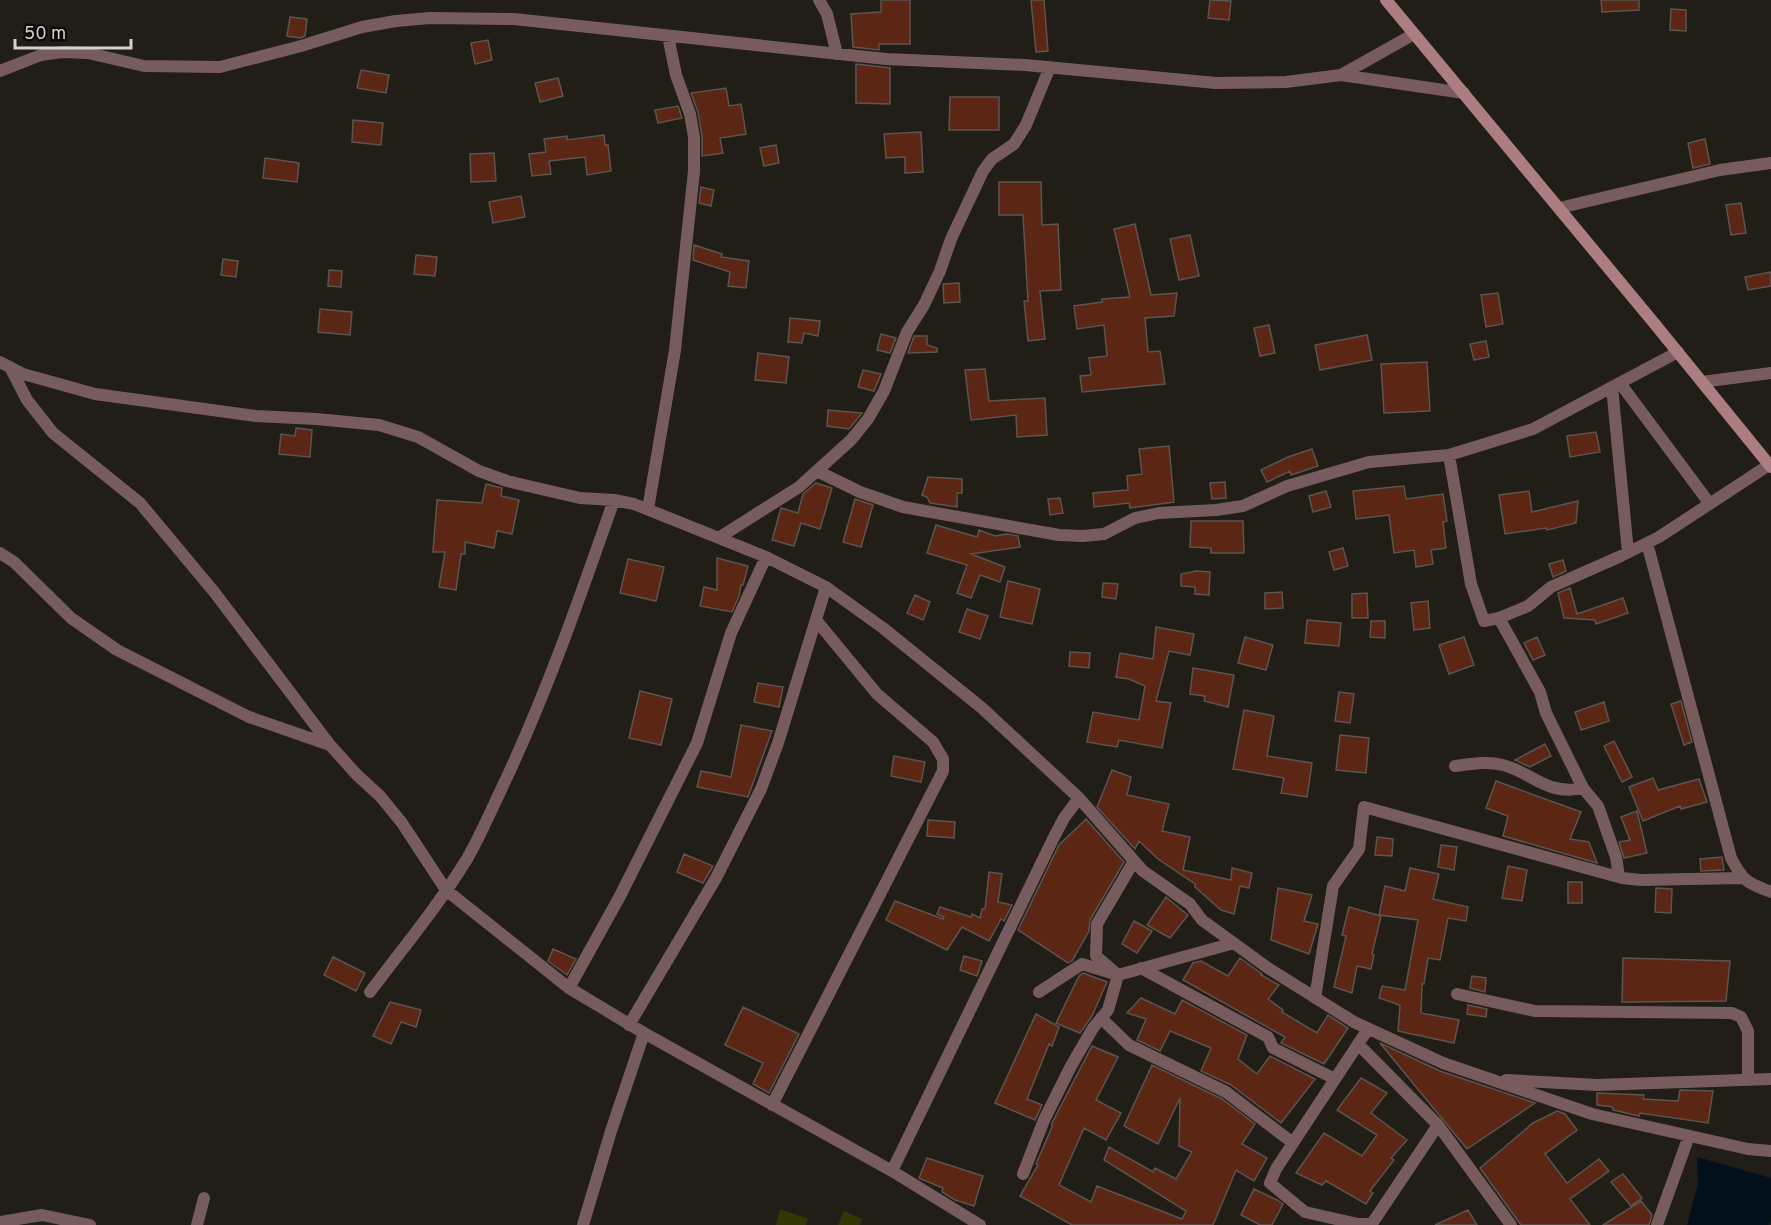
<svg xmlns="http://www.w3.org/2000/svg" width="1771" height="1225" viewBox="0 0 1771 1225" font-family="Overpass,sans-serif">
<rect width="100%" height="100%" fill="#211d17"/>
<path fill="#313806" d="M780 1209 808 1219 806 1225H776Z
M844 1211 862 1219 860 1225H838Z"/>
<path fill="#01101b" d="M1697 1157 1771 1178V1221L1768 1225H1687L1698 1184Z"/>
<path fill="#5b2613" stroke="#5c5451" stroke-width="1.5" d="M881 0H910V44H879V50L853 47 851 14 881 12Z
M1031 0H1044L1048 51 1036 52Z
M1210 0 1231 1 1229 20 1208 18Z
M1601 0H1639V10L1602 12Z
M1671 9 1686 10V31L1670 30Z
M290 17 307 19 305 36 300 38 287 36Z
M488 40 492 60 475 64 471 43Z
M856 64 890 68V104L856 103Z
M361 70 389 75 386 93 357 88Z
M558 78 563 96 540 102 535 83Z
M726 88 729 106 741 104 746 134 720 138 723 153 702 156V136L698 112 691 93Z
M950 97H999V130H949Z
M678 106 682 118 658 123 655 110Z
M353 120 383 123 381 145 352 142Z
M921 132 923 172 905 173V157L886 158 884 134Z
M604 135 605 145H608L611 171 587 175 585 157 549 161 551 174 532 176 529 154 546 152 544 139 567 136V140Z
M1705 139 1710 164 1693 168 1688 143Z
M776 145 779 163 764 166 760 148Z
M494 153 496 181 471 182 470 154Z
M265 158 299 163 297 182 263 178Z
M999 182H1041L1042 225 1058 224 1061 290 1040 291 1045 339 1028 341 1024 301H1028L1023 215H999Z
M701 187 714 190 711 206 699 203Z
M521 196 525 217 493 223 489 202Z
M1741 203 1746 233 1731 235 1726 205Z
M1135 224 1151 295 1177 293 1174 316 1145 318 1148 352 1160 351 1165 384 1082 392 1080 376 1091 375 1089 358 1107 356 1104 325 1077 329 1074 306 1102 302V299L1130 297 1114 229Z
M1190 235 1199 276 1179 280 1170 239Z
M694 245 722 254 721 257 749 261 746 288 728 286 730 272 693 260Z
M416 255 437 257 435 276 414 274Z
M223 259 238 261 236 277 221 275Z
M329 270 342 271 341 287 328 286Z
M1771 272V286L1748 290 1745 277Z
M959 283 960 302 944 303 943 284Z
M1498 293 1503 324 1486 327 1481 295Z
M320 309 352 312 350 335 318 332Z
M790 318 820 321 818 336 804 333 802 343 788 342Z
M1269 325 1275 353 1260 356 1254 328Z
M881 334 896 338 890 353 877 350Z
M1367 335 1372 360 1320 370 1315 345Z
M914 336H927V345L937 348V352L908 353Z
M1486 341 1489 357 1474 360 1470 344Z
M758 353 789 357 786 383 755 380Z
M1427 362 1430 411 1384 413 1381 364Z
M985 369 989 401 1045 398 1047 435 1017 437 1016 415 971 420 965 370Z
M863 370 881 374 874 391 858 387Z
M828 410 862 413 849 429 827 426Z
M296 428 312 430 310 457 279 454 281 434 295 436Z
M1596 432 1600 452 1570 457 1567 436Z
M1169 446 1174 502 1130 508 1129 503 1094 507 1093 493 1128 490 1127 476 1142 474 1139 449Z
M1312 449 1318 466 1291 475 1290 471 1267 482 1261 470 1288 457Z
M928 477 962 479V493H957V507L930 503 927 497 922 495Z
M1225 482 1226 498 1212 499 1210 483Z
M816 483 832 488 820 529 801 523 794 546 772 540 781 508 798 513 803 494Z
M486 484 502 488 501 496 519 500 512 534 497 531 494 548 465 542V554H461L456 590 439 587 445 552H433L437 500 482 503Z
M1404 486 1406 499 1443 494 1447 521 1443 522 1446 548 1431 550 1433 564 1416 567 1414 550 1394 553 1389 515 1356 519 1353 491Z
M1326 491 1331 507 1313 512 1309 496Z
M1529 491 1532 512 1578 501 1576 523 1547 530 1546 528 1505 534 1499 495Z
M1060 498 1063 513 1050 515 1048 499Z
M855 499 873 505 861 547 843 542Z
M1191 521H1243L1244 553H1211V548L1190 547Z
M936 525 977 537 979 530 995 536 1007 534 1018 536 1020 547 971 554 1005 567 1000 582 980 575 971 598 957 593 967 565 927 553Z
M1343 548 1348 566 1334 570 1329 552Z
M717 558 748 566 743 585H741L739 596 732 612 700 606 704 587 717 590Z
M628 559 664 567 656 601 620 593Z
M1563 560 1566 571 1553 577 1549 564Z
M1196 571 1210 572 1209 595 1195 594V587L1181 586V574Z
M1008 581 1040 589 1032 624 1000 617Z
M1103 583 1118 584 1116 599 1102 597Z
M1570 588 1577 614 1623 598 1628 613 1596 624 1595 620 1564 618 1558 593Z
M1282 592 1283 608 1265 609V593Z
M1367 593 1368 618H1352V594Z
M915 595 930 602 923 620 907 613Z
M1428 601 1430 628 1414 630 1411 603Z
M967 609 988 616 980 639 959 632Z
M1307 620 1341 623 1339 646 1305 643Z
M1371 621H1385V638L1370 637Z
M1156 627 1194 634 1190 655 1169 651 1156 701 1171 703 1162 748 1119 740 1117 747 1087 742 1093 712 1139 720 1145 686 1129 679 1116 677 1120 653 1153 659Z
M1245 637 1273 645 1266 670 1238 663Z
M1464 637 1474 665 1449 674 1439 645Z
M1537 637 1545 655 1533 660 1524 643Z
M1070 652 1090 653 1089 668 1069 666Z
M1193 668 1234 675 1228 707 1204 701 1205 696 1190 694Z
M758 683 783 687 779 707 754 702Z
M640 691 672 699 661 745 629 738Z
M1339 692 1354 694 1350 723 1335 721Z
M1681 701 1692 742 1684 745 1671 704Z
M1604 702 1609 721 1581 730 1575 712Z
M1244 710 1274 716 1267 756 1312 763 1307 797 1281 793 1284 778 1233 769Z
M741 725 772 731 748 797 697 787 701 771 731 777Z
M1340 735 1369 738 1366 773 1336 770Z
M1614 741 1632 777 1622 782 1604 746Z
M1545 744 1551 756 1530 767 1515 760Z
M894 756 925 762 921 782 891 776Z
M1112 770 1131 777 1127 795 1169 804 1162 831 1190 837 1183 870 1231 880 1232 868 1252 873 1249 888 1240 886 1234 914 1221 910 1195 887V884L1158 859 1139 841 1135 849 1097 807Z
M1653 778 1658 790 1699 779 1707 802 1681 809 1680 806 1643 821 1629 787Z
M1496 781 1581 812 1570 839 1589 842 1597 863 1503 836 1508 816 1486 808Z
M1637 811 1647 853 1624 858 1619 842 1630 840 1621 817Z
M1086 819 1124 862 1090 920 1089 931 1072 961 1068 963 1018 930 1059 845Z
M928 820 955 822 954 838 927 836Z
M1377 837 1393 839 1392 856 1375 855Z
M1441 845 1457 847 1454 870 1438 867Z
M684 854 713 866 703 883 677 872Z
M1722 857 1724 870 1701 871 1700 859Z
M1508 866 1527 870 1522 901 1502 898Z
M1410 868 1439 874 1433 899 1468 907 1466 921 1448 918 1440 960 1428 958 1424 984H1422L1421 1013 1459 1020 1454 1043 1398 1031 1400 1005 1379 998 1382 986 1405 990 1418 920 1379 915 1385 886 1405 891Z
M989 872 1002 874 998 902 1012 905 1004 921 1001 919 989 941 962 927 947 950 886 920 895 901 943 919 944 917 937 914 940 907 971 917 972 914 980 918 982 909H985Z
M1568 882H1582V903H1568Z
M1278 888 1312 895 1304 921 1318 924 1309 954 1271 940Z
M1656 888 1672 889 1671 913 1655 912Z
M1166 897 1188 915 1170 938 1147 925Z
M1349 907 1381 916 1372 954 1374 955 1371 969 1357 966 1352 993 1334 987 1346 936 1342 935Z
M1134 921 1152 931 1137 953 1122 944Z
M553 949 576 959 567 975 548 961Z
M964 956 982 961 977 976 960 970Z
M333 957 365 973 356 991 324 975Z
M1240 958 1262 974 1261 975 1279 985 1268 999 1283 1010 1282 1012 1317 1033 1328 1015 1348 1028 1324 1064 1281 1043 1285 1037 1183 980 1193 963 1201 961 1228 976Z
M1623 958 1730 961 1726 1001 1622 1002Z
M1083 973 1107 982 1092 1016 1080 1033 1056 1023 1079 976Z
M1472 976 1486 978 1485 992 1470 988Z
M1141 998 1175 1014 1182 1000 1247 1035 1238 1059 1257 1074 1270 1056 1315 1079 1281 1123 1231 1085 1201 1071 1211 1048 1170 1031 1160 1051 1137 1040 1146 1019 1127 1013Z
M390 1002 421 1010 416 1027 401 1022 391 1044 373 1036Z
M1468 1005 1487 1009 1486 1017 1467 1014Z
M743 1007 799 1034 769 1093 753 1084 763 1063 725 1045Z
M1036 1014 1059 1027 1052 1046 1049 1044 1027 1099 1042 1105 1035 1120 995 1103Z
M1380 1043 1440 1071 1535 1103 1467 1149Z
M1092 1046 1118 1057 1096 1100 1121 1113 1106 1140 1084 1128 1059 1185 1091 1202 1097 1186 1182 1219 1186 1211 1104 1160 1109 1147 1153 1172 1155 1168 1176 1179 1192 1152 1179 1146 1180 1098 1158 1144 1124 1126 1152 1065 1222 1099 1255 1124 1242 1144 1267 1158 1254 1181 1236 1170 1213 1225H1072L1020 1196 1038 1165 1036 1164 1052 1127V1123Z
M1361 1078 1387 1093 1371 1113 1407 1140 1391 1158 1394 1160 1370 1191 1373 1193 1366 1204 1326 1181 1322 1185 1296 1173 1324 1133 1362 1156 1377 1135 1337 1110Z
M1680 1090 1713 1091 1708 1123 1640 1113 1639 1116 1613 1110V1107L1597 1105V1093L1644 1095 1643 1099 1678 1101Z
M1557 1111 1565 1114 1577 1130 1545 1154 1567 1183 1599 1159 1609 1171 1570 1199 1590 1225H1521L1480 1168 1533 1123Z
M927 1158 983 1176 974 1206 955 1200 942 1192 943 1188 919 1178Z
M1623 1174 1642 1198 1631 1206 1611 1182Z
M1254 1189 1277 1200 1283 1204 1272 1225H1260L1241 1215Z
M1641 1201 1652 1215 1649 1225H1603Z
M1468 1210 1477 1225H1435Z"/>
<g fill="none" stroke-linecap="round" stroke-linejoin="round">
<path stroke="#785c5d" stroke-width="12" d="M819 0 827 14 837 54
M0 71 41 55 62 52 88 53 144 66 220 67 301 46 362 27 396 21 430 18 514 19 886 59 1025 65 1216 83 1286 82 1341 75 1464 93
M1341 75 1414 34
M1559 208 1720 170 1771 163
M0 362 23 374 95 394 256 416 316 419 379 425 418 437 479 471 507 481 580 498 614 500 634 504 766 557 826 587 883 628 982 708 1079 798 1143 871 1190 904 1202 920 1268 968 1354 1022 1443 1063 1592 1114 1748 1149 1771 1151
M10 367 27 400 53 433 140 503 215 593 330 745
M1702 382 1771 373
M1620 383 1710 504
M1612 387 1628 552
M1449 455 1471 584 1484 621 1499 618 1528 606 1551 587 1621 556 1659 537 1769 465
M817 471 860 492 903 507 1059 535 1083 536 1104 534 1135 518 1159 513 1216 510 1243 506 1287 486 1369 462 1449 455 1533 429 1678 352
M648 509 675 350 694 171V137L690 114 676 75 668 36
M720 537 799 487 851 440 868 419 884 391 907 332 924 305 940 271 951 239 983 171 992 159 1014 144 1026 125 1050 67
M1647 543 1731 858C1743 881 1747 883 1771 892
M0 553 14 562 71 618 117 650 249 717 330 745 357 775 380 796 402 823 446 890 569 988 644 1033 892 1171 980 1225
M1499 618 1540 692 1546 713 1583 788 1598 806 1616 857 1619 877
M1455 766C1471 764 1487 761 1503 765 1533 773 1547 796 1583 788
M1141 968 1268 1037 1273 1048 1335 1079
M569 988 620 896 697 743 731 633 766 557
M370 992C403 948 438 906 467 859 482 833 494 804 507 777 549 687 581 594 614 500
M1039 992 1082 964 1118 975 1234 943
M1457 994 1535 1011 1732 1013 1741 1017 1748 1031V1079
M1315 998 1333 886 1359 849 1364 807 1622 878 1641 880 1742 878
M1101 1018 1129 1045 1226 1092 1293 1143 1368 1029
M629 1025 716 878 761 789 778 743 826 587
M1358 1044 1438 1125 1371 1225
M1506 1080 1597 1085 1771 1079
M772 1105 943 771V759L933 742 877 694 816 620
M1438 1125 1511 1225
M1293 1143 1276 1169 1270 1183 1305 1212 1358 1224H1371
M892 1171 1053 839 1064 818 1079 798
M1023 1174 1044 1120 1071 1066 1093 1028 1108 1010 1118 975 1096 956 1097 924 1134 861
M0 1222 42 1215 90 1225
M197 1225 204 1198
M583 1225 611 1131 644 1033
M1657 1225 1689 1136"/>
<path stroke="#ac7e81" stroke-width="12" d="M1386 0 1654 323 1771 467"/>
</g>
<path d="M15 39v9h116v-9" fill="none" stroke="#d3d1cd" stroke-width="3"/>
<text x="24" y="39" font-size="18" fill="#d3d1cd" stroke="#090806" stroke-width="4.5" paint-order="stroke">50 m</text>
</svg>
